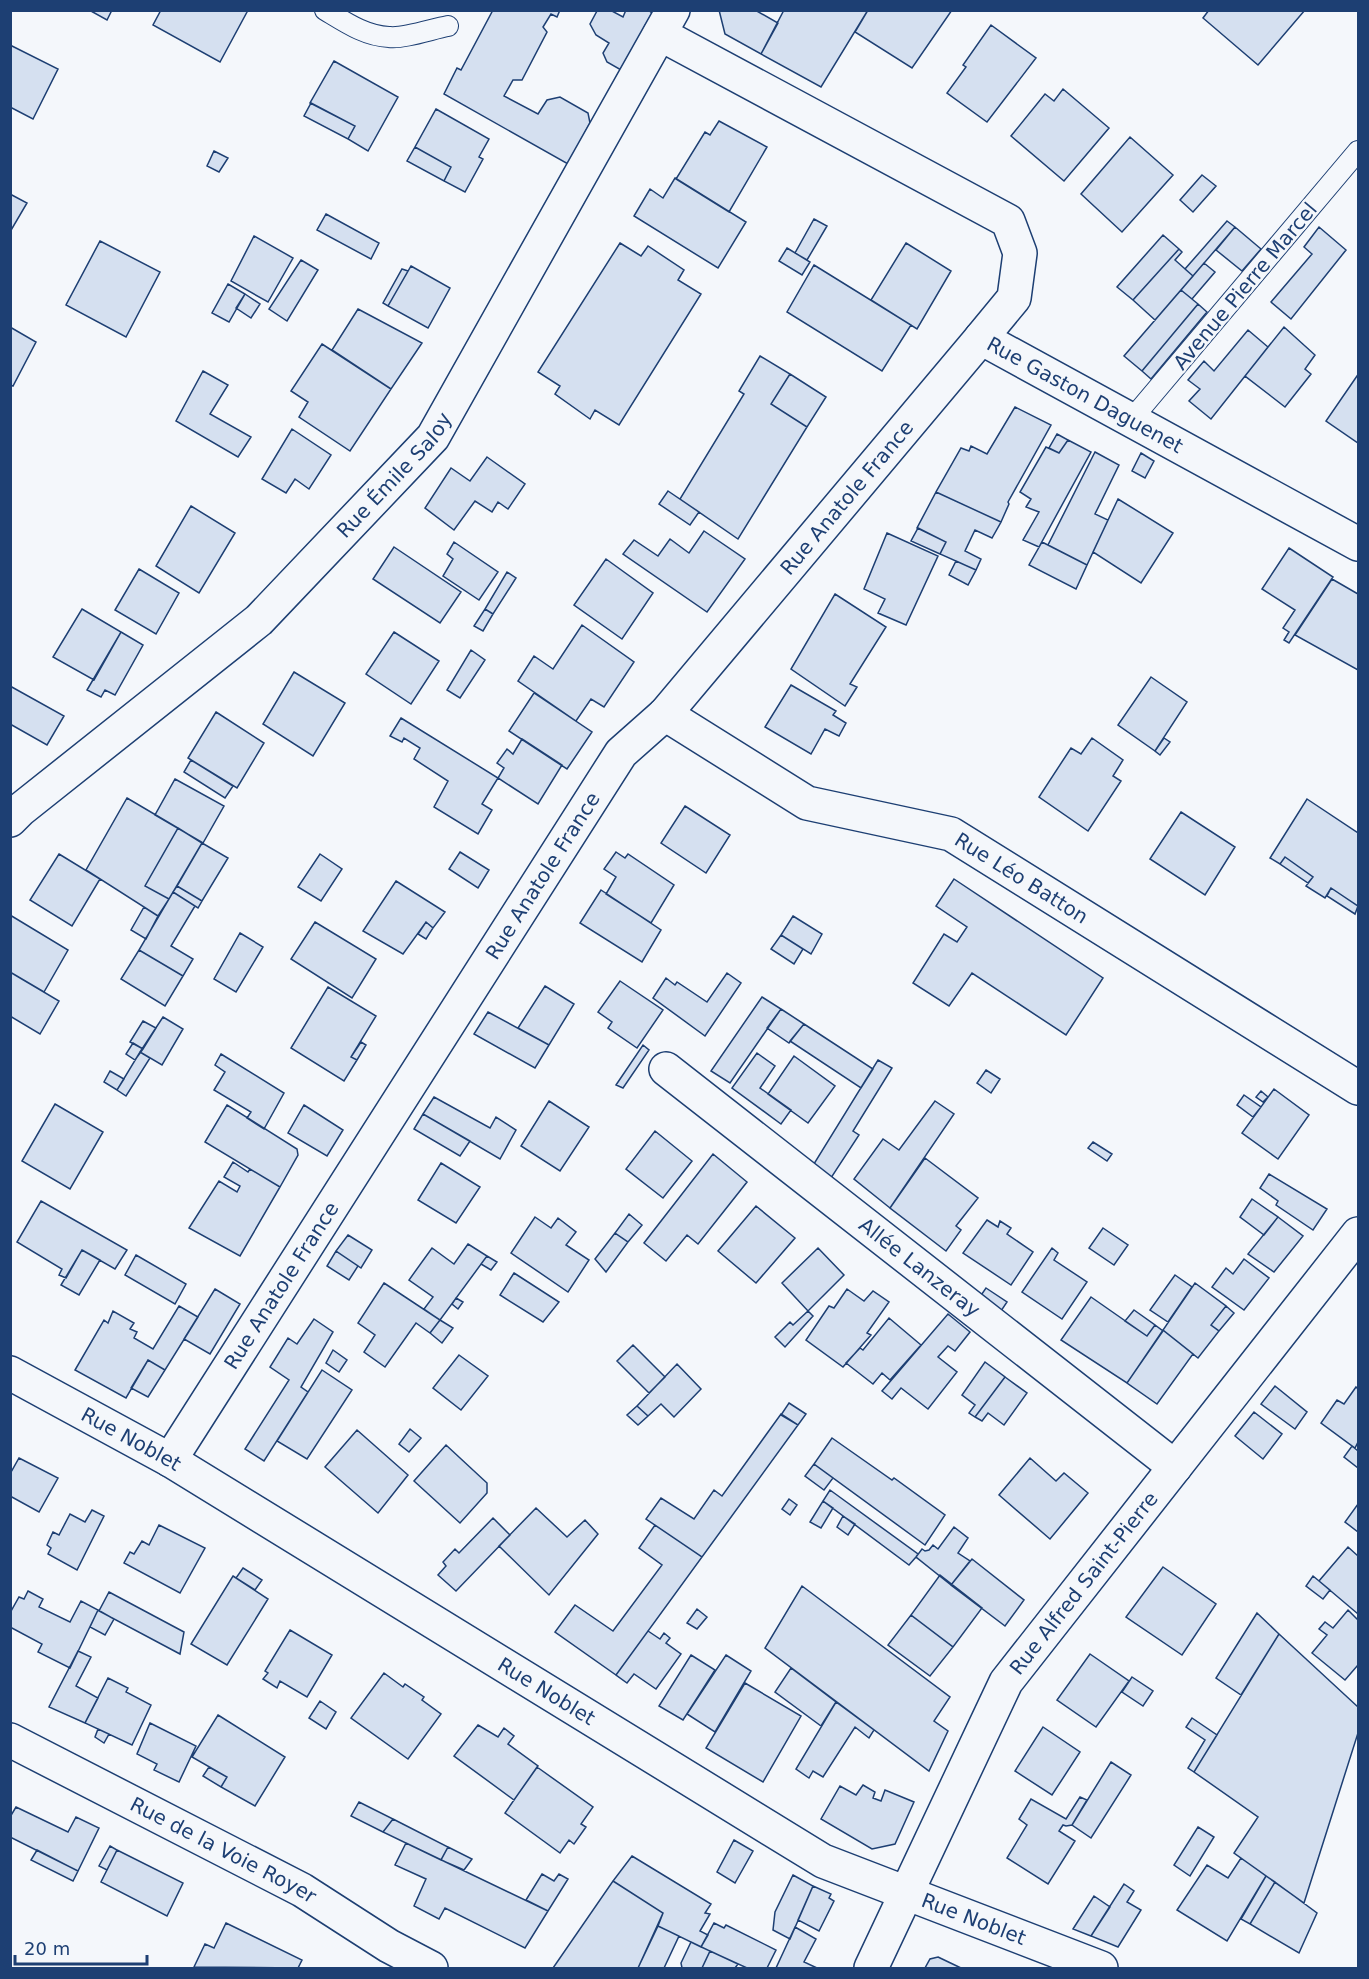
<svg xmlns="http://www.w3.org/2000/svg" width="1369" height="1979" viewBox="0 0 1369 1979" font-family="'DejaVu Sans',sans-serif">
<rect width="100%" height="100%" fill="#f4f7fb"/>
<path fill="#d5e0f0" stroke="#1d3f73" stroke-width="1.5" d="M89 10H112L107 20Z
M161 10H244L247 12 220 62 153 25Z
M493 10H560L557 17 551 14 543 27 547 32 522 80H513L504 96 538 114 547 100 560 97 588 113 590 123 568 164 444 94 457 68 461 70Z
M626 10H648L652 13 621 70 607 62 603 53 609 43 596 35 590 24 597 11H612L623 17Z
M719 10H755L778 23 761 54 725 34Z
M784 10H868L821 87 761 54Z
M868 10H952L912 68 855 32Z
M1209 10H1305L1258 65 1203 18Z
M991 25 1036 58 987 122 947 93 966 67 963 65Z
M10 45 58 69 33 119 10 107Z
M334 61 398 97 368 151 348 139 355 126 310 103Z
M1063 89 1109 128 1064 181 1011 136 1045 94 1054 101Z
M311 103 355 126 348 139 304 116Z
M436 109 489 139 479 157 483 159 465 192 444 181 451 167 415 147Z
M719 121 767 147 729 212 676 179 705 132 710 135Z
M1130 137 1173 175 1122 232 1081 194Z
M415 147 451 167 444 181 407 161Z
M214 151 228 158 219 172 207 166Z
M1202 175 1216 186 1193 212 1180 200Z
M675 178 746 222 718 268 634 216 650 189 663 198Z
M10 194 27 203 10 232Z
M326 214 379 243 371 259 317 230Z
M814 219 827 226 807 260 795 253Z
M1227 221 1235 227 1193 276 1185 269Z
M1235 227 1261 249 1242 271 1216 250Z
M1319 227 1346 250 1291 319 1271 302 1312 254 1304 247Z
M1163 235 1179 249 1133 300 1117 287Z
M254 236 293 258 268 302 231 281Z
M100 241 160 272 126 337 66 305Z
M620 243 641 256 648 246 684 270 678 280 701 294 619 425 595 410 590 419 555 394 560 386 538 372Z
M906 243 951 271 917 329 871 300Z
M787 248 810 262 802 275 779 261Z
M1179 249 1182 252 1175 260 1193 276 1155 320 1133 300Z
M301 260 318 270 287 321 269 309Z
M1204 263 1215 272 1192 299 1181 290Z
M814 265 911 325 882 371 787 312Z
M411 266 450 288 428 328 388 306Z
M402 269 408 271 388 306 383 303Z
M228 284 245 294 229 322 212 313Z
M1181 290 1198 304 1142 371 1124 356Z
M245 294 260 304 251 318 236 308Z
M1198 304 1207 312 1151 379 1142 371Z
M358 309 422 343 391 389 332 350Z
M10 327 36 342 13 386 10 385Z
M1284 327 1315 355 1305 369 1311 374 1285 407 1245 376Z
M1248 330 1268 347 1211 419 1189 401 1200 389 1188 380 1204 361 1214 371Z
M322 344 391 389 350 451 299 417 308 402 291 391Z
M760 356 790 374 771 404 807 427 738 539 680 499 744 394 739 391Z
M203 371 228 385 210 414 251 437 238 457 176 421Z
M790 374 826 397 807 427 771 404Z
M1357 376 1358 377V443L1326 421Z
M1015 407 1051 425 1008 502 1009 504 1001 522 936 492 961 448 969 451 971 446 987 454Z
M292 429 331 455 309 489 295 479 286 493 262 479Z
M1057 434 1068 440 1059 453 1049 448Z
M1068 440 1091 452 1039 547 1023 540 1039 512 1026 507 1031 499 1020 492 1046 447 1059 453Z
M1095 452 1119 465 1095 514 1108 520 1087 565 1048 545Z
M1141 453 1154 461 1145 478 1132 471Z
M487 457 525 484 508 509 498 502 492 512 475 501 454 530 425 508 451 468 470 481Z
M668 491 699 512 690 525 659 504Z
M936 492 1001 522 992 538 975 530 965 551 981 559 976 570 940 554 946 542 917 528Z
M1118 499 1173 533 1141 583 1093 552Z
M191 506 235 533 199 593 156 566Z
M918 528 946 542 940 554 911 541Z
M704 531 745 559 707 612 623 554 634 540 658 556 670 539 689 553Z
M887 533 938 556 906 625 878 613 885 599 864 589Z
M454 542 498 572 479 600 443 576 453 559 447 554Z
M1042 542 1087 565 1076 589 1029 565Z
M394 547 461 592 440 623 373 579Z
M1289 548 1333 577 1289 643 1284 640 1289 632 1283 628 1295 610 1262 589Z
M606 559 653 593 622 639 574 605Z
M956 561 976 570 968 585 949 575Z
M139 569 179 593 156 634 115 610Z
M507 572 516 578 493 614 485 609Z
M1332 579 1358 594V670L1295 635Z
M835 594 886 627 850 684 857 687 845 706 791 669Z
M82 609 121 632 94 680 53 657Z
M485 609 493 614 483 631 474 626Z
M582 625 634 662 604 707 591 699 576 721 518 681 534 656 553 669Z
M121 632 143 645 115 695 105 690 101 697 87 690Z
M394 632 439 661 411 704 366 674Z
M471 650 485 660 460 698 447 690Z
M294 672 345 703 313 756 263 724Z
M1151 677 1187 702 1155 751 1118 725Z
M791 685 836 711 833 715 846 723 839 736 825 729 811 754 765 727Z
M10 686 64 716 47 745 10 724Z
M534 693 592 732 567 769 509 731Z
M216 712 264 743 237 788 188 758Z
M401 718 498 778 482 804 492 810 478 834 434 807 448 781 414 759 420 748 404 738 402 742 390 736Z
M1092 738 1123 760 1113 776 1121 781 1088 831 1039 797 1071 748 1081 754Z
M1164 738 1170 742 1160 755 1155 751Z
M522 739 562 765 538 804 498 778 504 768 497 763 507 749 513 754Z
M191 760 233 786 225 798 184 772Z
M175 779 224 806 203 843 155 815Z
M127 798 178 828 145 886 169 899 158 916 86 870Z
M1307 799 1358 833V906L1331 888 1325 898 1306 886 1313 877 1285 857 1280 864 1270 858Z
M685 806 730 835 706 873 661 843Z
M1181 812 1235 847 1205 895 1150 859Z
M178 828 202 843 169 899 145 886Z
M202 843 228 858 202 901 177 886Z
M460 852 489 870 478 888 449 869Z
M616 852 625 858 628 854 674 885 651 923 606 894 616 877 604 869Z
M59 854 100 879 72 926 30 900Z
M320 854 342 869 321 901 298 887Z
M1285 857 1313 877 1308 883 1280 864Z
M954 879 1103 978 1066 1035 972 973 949 1006 913 983 944 934 957 942 967 927 936 906Z
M396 881 445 912 433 928 426 922 403 954 363 931Z
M177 886 202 901 198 908 173 892Z
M1331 888 1358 906 1355 914 1327 896Z
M601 890 661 930 642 962 580 923Z
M173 892 195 906 171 946 193 959 183 976 139 950Z
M144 907 158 916 146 939 131 930Z
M10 915 68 950 44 992 10 972Z
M793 916 822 934 811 954 781 935Z
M315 922 376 959 352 998 291 959Z
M426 922 433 928 426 939 418 934Z
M240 933 263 947 236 992 214 979Z
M781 935 803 949 794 964 771 949Z
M139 950 183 976 165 1006 121 979Z
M10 972 59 1001 40 1034 10 1016Z
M727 973 741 983 705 1036 653 998 666 978 675 985 677 982 707 1002Z
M620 981 663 1010 637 1048 608 1028 612 1022 598 1012Z
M545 986 574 1004 549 1045 518 1028Z
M328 987 376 1016 351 1057 357 1060 344 1081 291 1048Z
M762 997 781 1009 730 1083 711 1071Z
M781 1009 804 1024 789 1043 767 1028Z
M488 1012 549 1045 535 1068 474 1034Z
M163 1017 183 1029 162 1065 140 1052Z
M143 1021 156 1028 143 1049 130 1042Z
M804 1024 873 1069 861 1088 790 1041Z
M361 1042 366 1045 357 1060 351 1057Z
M133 1043 143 1049 135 1060 126 1054Z
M643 1045 649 1050 623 1088 616 1085Z
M140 1052 150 1058 126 1096 117 1090Z
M757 1053 775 1066 760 1088 791 1110 781 1124 732 1088Z
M221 1054 284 1093 264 1129 247 1118 251 1112 214 1090 225 1072 215 1065Z
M794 1056 835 1086 808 1123 768 1094Z
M878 1060 892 1068 853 1131 859 1135 829 1181 812 1167Z
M986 1070 1000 1079 991 1093 977 1083Z
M110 1071 124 1079 117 1090 104 1082Z
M1274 1089 1309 1115 1278 1159 1242 1133Z
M1261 1091 1268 1097 1263 1102 1256 1097Z
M1244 1095 1261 1107 1253 1117 1237 1105Z
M434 1097 490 1128 496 1117 516 1130 500 1159 423 1114Z
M549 1101 589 1127 560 1171 521 1146Z
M935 1101 954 1114 890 1208 854 1179 883 1139 899 1150Z
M55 1104 103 1132 70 1189 22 1161Z
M227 1105 297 1149 298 1155 280 1187 205 1142Z
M304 1105 343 1130 327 1156 288 1133Z
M423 1114 470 1141 460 1156 414 1129Z
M655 1131 692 1161 663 1198 626 1169Z
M1093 1142 1112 1154 1107 1161 1088 1148Z
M713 1154 747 1182 698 1244 687 1235 666 1261 644 1243Z
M925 1158 978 1198 956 1226 961 1230 946 1251 890 1208Z
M233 1162 248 1172 250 1169 280 1187 240 1256 189 1228 219 1181 237 1192 240 1186 224 1177Z
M441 1163 480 1187 456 1223 418 1200Z
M1269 1174 1327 1209 1313 1230 1276 1205 1278 1201 1260 1188Z
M1252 1199 1278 1217 1264 1235 1240 1217Z
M41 1201 127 1250 115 1269 82 1250 66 1278 59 1275 62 1269 17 1242Z
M756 1206 795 1238 756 1283 718 1251Z
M629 1214 642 1225 628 1242 615 1233Z
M535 1217 551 1228 558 1218 576 1232 566 1245 589 1260 568 1292 511 1253Z
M1278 1217 1303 1236 1274 1272 1248 1254Z
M987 1220 998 1227 1000 1221 1011 1228 1007 1234 1033 1252 1011 1285 963 1253Z
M1103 1228 1128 1245 1114 1265 1089 1248Z
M615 1233 628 1242 606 1272 595 1259Z
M348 1235 372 1250 361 1268 336 1251Z
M468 1244 487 1256 440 1320 424 1309 433 1297 409 1280 432 1248 454 1264Z
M818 1248 844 1275 808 1311 782 1283Z
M1052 1248 1058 1253 1054 1260 1087 1282 1062 1319 1022 1292Z
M82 1250 100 1260 79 1295 61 1285Z
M336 1251 358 1266 349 1280 327 1266Z
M136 1255 186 1284 175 1304 125 1275Z
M487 1256 497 1262 491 1270 481 1264Z
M1244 1259 1269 1278 1244 1310 1212 1287 1226 1268 1233 1274Z
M514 1273 559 1302 543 1322 500 1295Z
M1175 1275 1192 1287 1168 1322 1150 1310Z
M384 1283 440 1320 430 1333 416 1323 385 1367 364 1352 375 1335 358 1323Z
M1195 1283 1226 1306 1211 1325 1219 1331 1198 1358 1163 1330Z
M986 1288 1007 1302 997 1317 977 1301Z
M215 1289 240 1304 210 1354 184 1339Z
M847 1289 864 1301 873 1291 889 1302 867 1333 871 1335 843 1367 806 1340 829 1306 834 1308Z
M1091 1297 1147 1336 1155 1325 1163 1331 1127 1383 1061 1340Z
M456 1298 463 1302 458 1309 452 1304Z
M179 1306 198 1317 165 1370 148 1360 126 1398 75 1370 104 1320 108 1323 113 1311 134 1323 130 1329 137 1332 134 1338 153 1349Z
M1226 1306 1234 1313 1219 1331 1211 1325Z
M1134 1310 1155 1325 1147 1336 1125 1321Z
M808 1311 813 1316 785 1347 775 1337 790 1322 793 1325Z
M948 1314 970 1332 955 1351 948 1346 938 1357 957 1372 928 1409 901 1388 892 1399 882 1391Z
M889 1318 921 1345 890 1380 882 1373 873 1384 846 1363 860 1348 863 1350Z
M314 1319 333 1332 301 1387 308 1392 264 1461 245 1449 289 1380 270 1367 288 1338 297 1344Z
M440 1320 453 1328 442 1343 430 1333Z
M1163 1330 1193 1354 1157 1404 1127 1383Z
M633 1345 665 1377 649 1393 617 1361Z
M333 1350 347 1360 339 1372 326 1363Z
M459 1355 488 1376 461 1410 433 1388Z
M148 1360 165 1370 148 1397 131 1388Z
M985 1362 1005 1377 975 1417 969 1413 975 1405 962 1395Z
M677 1364 701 1389 674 1417 661 1404 648 1416 637 1406Z
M322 1370 352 1390 307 1459 277 1441Z
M1005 1377 1027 1393 1004 1425 988 1413 982 1421 975 1417Z
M1275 1386 1307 1412 1295 1429 1261 1404Z
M1356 1387 1358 1389V1442L1355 1448 1321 1423 1337 1400 1344 1404Z
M789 1403 806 1414 798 1425 781 1415Z
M637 1406 648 1416 638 1425 627 1415Z
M1254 1412 1282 1434 1263 1459 1235 1436Z
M781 1414 798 1425 702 1557 646 1519 661 1498 694 1519 714 1490 722 1496Z
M410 1429 421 1438 409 1452 399 1444Z
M357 1430 408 1475 378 1513 325 1467Z
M832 1438 892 1480 894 1478 945 1515 925 1545 814 1464Z
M446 1445 487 1483V1493L460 1523 414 1481Z
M1352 1446 1358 1451V1468L1344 1457Z
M19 1458 58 1478 39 1512 10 1496V1474Z
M1030 1458 1056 1481 1064 1473 1088 1493 1050 1539 999 1495Z
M814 1464 833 1478 824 1490 805 1476Z
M830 1490 918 1554 916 1557 909 1565 823 1501Z
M789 1499 797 1505 790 1515 782 1509Z
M823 1501 833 1508 821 1528 810 1522Z
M1358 1504V1532L1345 1522Z
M536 1508 567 1537 585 1520 598 1534 549 1595 499 1546Z
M92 1510 104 1516 77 1570 48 1554 51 1548 47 1545 53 1532 59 1535 70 1514 85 1522Z
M843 1516 855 1524 848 1535 837 1527Z
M493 1518 510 1535 456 1591 438 1575 446 1566 443 1562 455 1549 459 1553Z
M159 1525 205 1548 180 1593 124 1563 130 1552 134 1554 142 1541 149 1545Z
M655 1525 702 1557 616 1675 555 1632 575 1605 613 1631 662 1565 639 1548Z
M954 1527 968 1538 958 1553 970 1561 951 1585 916 1557 922 1549 925 1551 929 1550 933 1545 938 1549Z
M1348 1547 1358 1556V1614L1319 1581Z
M972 1559 1024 1600 1005 1626 951 1585Z
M1163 1567 1216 1604 1182 1655 1126 1617Z
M243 1568 262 1580 255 1590 236 1578Z
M940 1575 982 1608 953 1647 911 1615Z
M233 1576 268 1599 227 1665 191 1644Z
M1313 1576 1330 1590 1323 1599 1306 1586Z
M802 1586 950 1697 934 1721 948 1731 929 1771 765 1648Z
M28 1591 43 1599 39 1607 70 1622 81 1601 98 1610 70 1668 38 1652 42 1644 10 1627V1613L19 1597 24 1599Z
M109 1592 184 1632 180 1654 99 1611Z
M697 1609 707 1617 697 1629 687 1623Z
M98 1610 114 1619 105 1635 90 1627Z
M1348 1610 1358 1620V1665L1345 1680 1312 1653 1327 1635 1319 1629 1325 1622 1333 1628Z
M1257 1613 1279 1634 1241 1695 1216 1678Z
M911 1615 953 1647 930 1676 888 1645Z
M290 1630 332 1655 307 1697 280 1681 277 1688 263 1679 268 1673 265 1671Z
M648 1631 660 1639 664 1633 670 1638 666 1643 681 1654 656 1689 634 1674 627 1683 616 1675Z
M1279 1634 1358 1707V1733L1304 1903 1234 1853 1258 1817 1194 1772Z
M78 1651 91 1657 76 1686 98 1698 85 1723 49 1707Z
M1090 1654 1129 1681 1096 1727 1057 1700Z
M691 1655 715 1670 683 1720 659 1706Z
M726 1655 751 1671 715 1732 687 1714Z
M791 1668 836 1702 821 1726 775 1692Z
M384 1673 403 1687 405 1684 424 1697 422 1700 441 1714 408 1759 351 1718Z
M1132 1677 1153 1691 1143 1706 1122 1692Z
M108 1678 128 1688 126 1692 151 1705 132 1745 85 1723Z
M745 1683 801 1716 763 1782 706 1748Z
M320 1701 336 1712 326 1729 309 1718Z
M836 1702 874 1730 869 1738 855 1727 823 1777 813 1771 809 1778 796 1769Z
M218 1715 285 1757 255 1806 221 1787 227 1777 192 1757Z
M1192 1718 1217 1735 1194 1772 1188 1768 1205 1740 1186 1727Z
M150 1723 196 1746 179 1782 154 1770 157 1764 137 1754Z
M478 1725 498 1737 504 1728 514 1736 508 1744 538 1766 514 1800 454 1756Z
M1043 1727 1080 1752 1052 1795 1015 1771Z
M98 1729 109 1734 104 1743 95 1737Z
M1111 1762 1131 1775 1091 1838 1072 1825Z
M209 1767 227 1777 221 1787 203 1776Z
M537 1767 593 1807 581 1824 586 1827 574 1844 569 1840 560 1853 505 1813Z
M863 1785 875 1792 873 1798 881 1801 885 1790 914 1802 895 1844 872 1849 821 1819 840 1786 856 1795Z
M1080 1797 1087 1800 1072 1825 1066 1826 1063 1825 1059 1831 1075 1841 1048 1884 1007 1858 1027 1825 1019 1819 1031 1799 1066 1819Z
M359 1802 393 1819 383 1832 351 1816Z
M16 1807 68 1832 76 1817 99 1828 78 1871 10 1837V1817Z
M393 1819 448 1847 441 1860 383 1832Z
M1198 1827 1214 1837 1190 1876 1174 1865Z
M734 1840 753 1851 735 1883 717 1872Z
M406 1843 548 1911 525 1948 445 1908 439 1919 414 1906 426 1879 395 1865Z
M110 1846 117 1850 107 1870 99 1866Z
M448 1847 472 1859 464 1870 441 1860Z
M37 1850 78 1871 73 1881 31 1860Z
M117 1850 183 1883 167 1916 101 1882Z
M632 1856 711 1904 705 1913 710 1914 700 1931 708 1935 701 1947 658 1926 663 1913 613 1881Z
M1241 1858 1266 1876 1227 1941 1177 1910 1207 1865 1228 1878Z
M542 1874 554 1881 559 1874 568 1879 548 1911 526 1900Z
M793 1875 813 1886 790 1939 773 1930 775 1912Z
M1266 1876 1275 1882 1250 1924 1241 1919Z
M613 1881 663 1913 638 1968H553Z
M1275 1882 1317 1913 1299 1953 1250 1924Z
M1124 1884 1134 1891 1127 1902 1141 1910 1118 1947 1091 1936Z
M813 1886 831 1894 829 1898 834 1901 819 1931 798 1920Z
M1094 1896 1110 1907 1091 1936 1073 1929Z
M226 1923 302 1960 298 1968 194 1967 205 1944 214 1948Z
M714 1923 724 1928 726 1925 776 1950 767 1968H747L701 1947Z
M658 1926 679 1936 664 1968H638Z
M795 1927 816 1939 804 1962 817 1968H776Z
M691 1942 710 1951 702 1968H682L681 1963Z
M710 1951 738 1964 735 1968H702Z
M938 1957 961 1968H925L930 1959Z"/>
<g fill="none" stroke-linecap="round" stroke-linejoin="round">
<g stroke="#1d3f73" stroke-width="22">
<path id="service" d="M325 10C345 22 365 36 389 37 403 39 432 29 448 26
M1131 420 1358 151"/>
</g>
<g stroke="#1d3f73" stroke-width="36">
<g id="minor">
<path id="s1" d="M660 34 1008 221 1020 253 1014 298 981 338 1358 544"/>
<path id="s2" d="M665 714 807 803 951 834 1358 1088"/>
<path id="s3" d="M10 820 20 810 259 620 433 437 673 10"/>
<path id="s4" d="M666 1069 1175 1467"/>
<path id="s5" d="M10 1373 170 1460 823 1861 1101 1968"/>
<path id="s6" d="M170 1460 621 753 665 714 981 338"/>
<path id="s7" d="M10 1740 302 1890 389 1946 431 1968"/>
<path id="s8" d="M871 1968 1006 1682 1358 1234"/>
</g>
</g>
<use href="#service" stroke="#f4f7fb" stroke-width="20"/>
<use href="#minor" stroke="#f4f7fb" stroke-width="33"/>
</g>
<g text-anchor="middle" stroke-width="4.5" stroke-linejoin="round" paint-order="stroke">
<g font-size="20" fill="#1d3f73" stroke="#f4f7fb">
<text transform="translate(1245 286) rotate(-50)" y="7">Avenue Pierre Marcel</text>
<text dy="7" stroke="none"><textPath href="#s1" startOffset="645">Rue Gaston Daguenet</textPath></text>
<text dy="7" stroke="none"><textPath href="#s3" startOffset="518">Rue Émile Saloy</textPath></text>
<text dy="7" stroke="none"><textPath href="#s6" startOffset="1180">Rue Anatole France</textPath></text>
<text dy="7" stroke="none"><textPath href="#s6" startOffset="693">Rue Anatole France</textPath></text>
<text dy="7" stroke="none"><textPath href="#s2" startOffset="398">Rue Léo Batton</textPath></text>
<text dy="7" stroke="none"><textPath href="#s4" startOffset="322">Allée Lanzeray</textPath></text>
<text dy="7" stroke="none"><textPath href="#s6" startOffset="207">Rue Anatole France</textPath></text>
<text dy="7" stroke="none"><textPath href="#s5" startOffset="138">Rue Noblet</textPath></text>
<text dy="7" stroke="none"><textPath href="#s8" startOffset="442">Rue Alfred Saint-Pierre</textPath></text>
<text dy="7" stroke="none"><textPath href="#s5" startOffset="624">Rue Noblet</textPath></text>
<text dy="7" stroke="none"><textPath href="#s7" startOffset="240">Rue de la Voie Royer</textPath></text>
<text dy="7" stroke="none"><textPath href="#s5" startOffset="1110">Rue Noblet</textPath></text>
</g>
</g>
<rect width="1369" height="1979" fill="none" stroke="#1d3f73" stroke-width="24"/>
<path d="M15 1955v9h132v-9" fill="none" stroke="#1d3f73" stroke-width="3"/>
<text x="24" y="1955" font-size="18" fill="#1d3f73" stroke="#f4f7fb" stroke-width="4.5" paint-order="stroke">20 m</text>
</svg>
